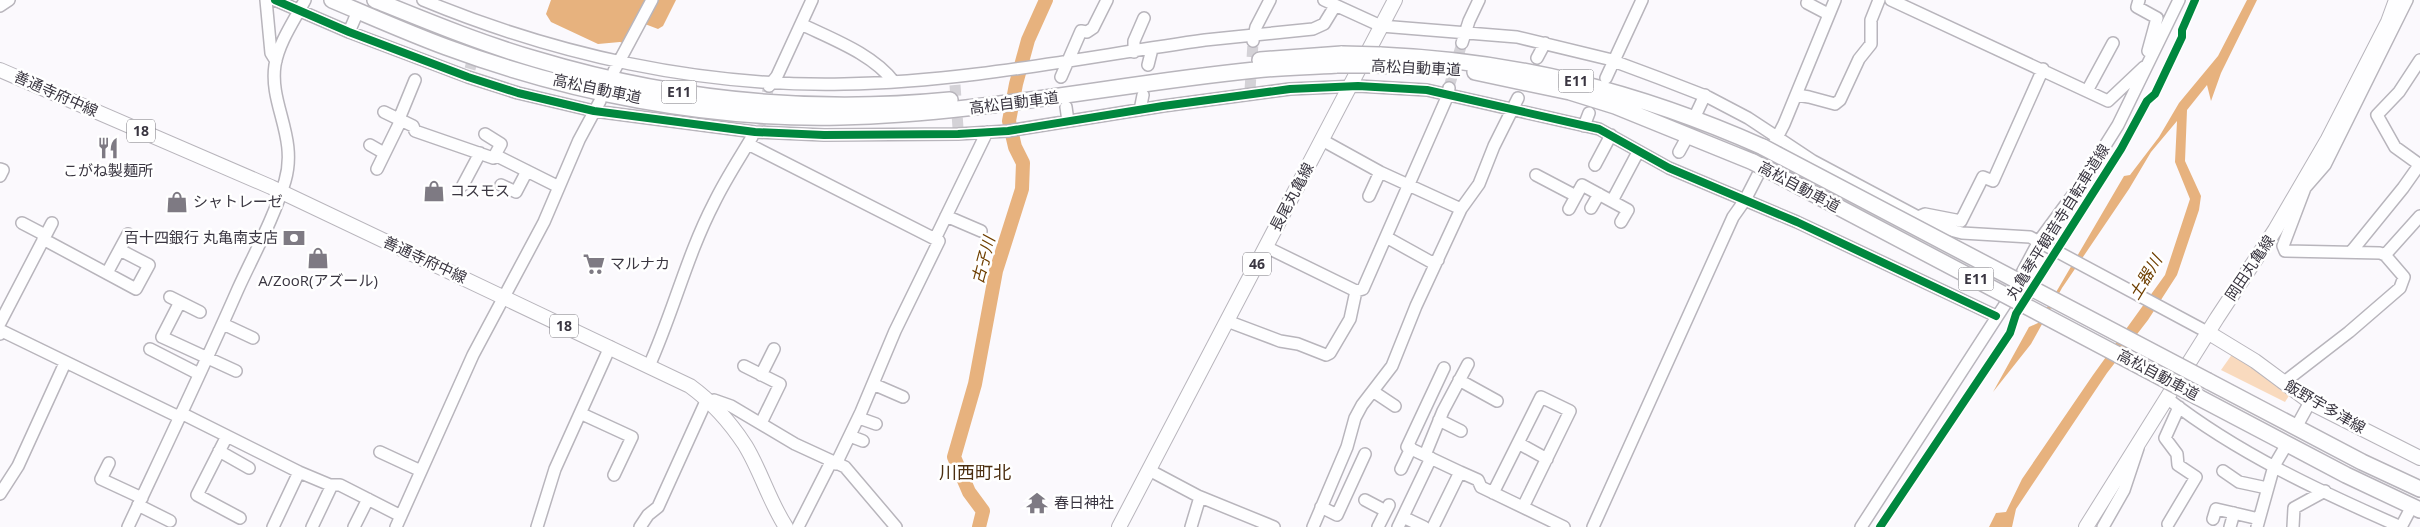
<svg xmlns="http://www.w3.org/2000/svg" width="2420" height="527" viewBox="0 0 2420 527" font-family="'Open Sans','Noto Sans JP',sans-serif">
<rect width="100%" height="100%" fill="#fbf9fd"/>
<path fill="#f9dabe" d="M2233 353 2290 394 2285 402 2221 370Z"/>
<path fill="#e7b27e" d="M551 0H676L663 26 658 29 637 21 626 44 620 42 598 44 551 22 546 14Z
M2247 0H2257L2221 73 2211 101 2207 85 2187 110 2185 161 2201 196 2199 210 2177 275 2148 320 2107 373 2016 509 2012 527H1989L1996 513 2006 512 2022 479 2093 375 2165 275 2190 199 2175 162 2177 121 2151 152 2129 189 2062 288 2031 344 1993 392 2029 327 2038 323 2124 176 2130 175 2159 137 2179 103 2218 56Z"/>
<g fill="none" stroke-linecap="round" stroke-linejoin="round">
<path stroke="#e7b27e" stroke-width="14" d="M979 527 983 511 969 492 954 457 975 384 996 271 1022 189 1023 163 1015 147 1009 121 1016 84 1028 40 1046 0"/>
<path stroke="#d4d2d7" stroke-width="11" stroke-dasharray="11 5.5" stroke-linecap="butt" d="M470 69 480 32
M955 85 958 128
M1449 87 1462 43
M1250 90 1253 43
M760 125 768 90"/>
<g stroke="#b8b5bc" stroke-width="14">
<path id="minor" d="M266 0 271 53 276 61
M275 0 349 32 468 77 518 93 594 111 755 132 824 135 958 134 1008 131 1163 106 1290 89 1358 86 1427 90 1599 129 1669 168 1797 222 1996 316
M423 0C556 55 700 87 844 84 966 82 1084 57 1205 40 1241 36 1277 33 1313 29L1324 24 1335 6
M1324 0 1381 26 1517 37 1608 59 1659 78 1708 97 1748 118 1813 161 1935 226 1962 233 2030 237 2209 333
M1891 0 2108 101 2144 67
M2139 0 2137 7 2157 18 2148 51
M1807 3 1828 14
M0 6 9 0
M801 24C832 39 873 54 894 82
M349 32 355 18
M1253 41 1256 27 1270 0
M1462 43 1469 21 1479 0
M1134 52V41L1144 18
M1537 58 1545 43
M2420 60 2399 92 2377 115 2395 147 2420 165
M1148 65 1152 49
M614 71 652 0
M1061 77 1081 31 1087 32 1093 28 1107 0
M1606 78 1642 0
M769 86 777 76 812 0
M2087 91 2113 43
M1797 95 1809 97 1835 104 1840 100 1859 59 1871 44V20L1879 0
M1066 107 1068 121
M1140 110 1143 95
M384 112 413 126 415 131 493 158 495 155 559 187
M1697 112 1705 95
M399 119 415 80
M1584 126 1589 113
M485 134 501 144 495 155
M748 144 939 241 895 331 861 412 836 464
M370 145 384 153
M1679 152 1685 141
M1595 165 1611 135
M0 169 3 170 0 176
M377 169 401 120
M1536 175 1576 196
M463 185 480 153
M501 185 516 192 527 171
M2303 186 2305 188 2283 246 2285 251 2380 253 2385 255
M2305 188 2325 165 2407 0
M1369 196 1380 172
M1612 201 1638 152
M1591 208 1599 194
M1461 209 1479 184 1494 146 1518 98
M1569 209 1582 185 1628 210 1621 222
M946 216 981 231
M1918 217 1925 214 1961 221 1983 177 1993 181 2043 69
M22 223 45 235
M1386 237 1431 262 1438 260
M43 239 136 289 149 265 120 250
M935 239 987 132
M1266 247 1356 291
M2351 252 2403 188 2420 164
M107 273 128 234
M1356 291 1363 289 1448 95 1449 88
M170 297 200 312
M180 302 162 337 236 371
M1227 321 1280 341 1298 344 1326 355 1330 353 1350 319 1356 291
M0 323 52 223
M223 324 253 338
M0 334 2 331 179 417
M150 349 199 374
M649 366C673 313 687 255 714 203 725 180 739 159 752 137
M744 366 780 384 761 423
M1444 368 1407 447 1460 472
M761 375 774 349
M1459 380 1497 401
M2283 383 2349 332 2400 288 2404 277 2385 255 2420 216
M873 384 903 397
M1374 392 1395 406
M2168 399C2237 453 2321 492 2401 527
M710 401 714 400 731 406 795 444 845 467 896 527
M181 413 299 472 330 485H340L401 516
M582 414 632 437 614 475
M859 418 876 424
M1439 420 1461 431
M2299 422 2310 402
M227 436 197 495 240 518
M850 436 863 441
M1518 443 1547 459
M219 451 249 468
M380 452 421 471
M1425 455 1443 411 1468 364
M109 463 101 479 142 498
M1401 469 1411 448
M1149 470 1198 496 1274 527
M2223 471 2239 482 2267 488
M1493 493 1541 397 1570 411 1523 507
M0 494 18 466 65 363
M1365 500 1386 511
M138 505 170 521
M1321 507 1337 515 1365 454
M1403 517 1424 527
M2213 519 2216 509 2259 519
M2168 524 2196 477 2178 465 2177 454 2165 438 2179 407
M128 527C165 448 203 369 238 289 254 254 274 218 285 181 298 137 269 104 275 65 279 42 294 21 305 0
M273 527 299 472
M312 527 332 485
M354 527 368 499
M396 527 473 355 544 222 579 140 600 101
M537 527 555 469 610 347
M640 527 648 515 658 507 707 399
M798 527 831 462
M1191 527 1200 497
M1313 527 1347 447 1355 418 1362 405 1392 366 1416 306 1461 209 1380 172 1322 140
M1378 527 1389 505
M1398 527 1431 458
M1433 527 1460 472 1478 480 1481 487 1564 527
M1593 527 1733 217 1745 200 1784 124 1835 0
M1861 527 2006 303 2039 241 2081 184 2118 125 2179 0
M2103 527 2124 490 2138 448
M2230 527 2234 513
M2257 527 2274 466 2284 449
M2293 527 2294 508 2325 491
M2401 527 2410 510"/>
</g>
<g stroke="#b8b5bc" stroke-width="16">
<path id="major" d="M0 70 271 187 690 386C712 402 730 422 745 445 761 471 769 501 786 527
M2209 333 2255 361 2313 404 2420 458
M1119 527 1395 0
M2086 527 2217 318 2275 230 2328 139 2388 22 2396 0"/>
</g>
<g stroke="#b8b5bc" stroke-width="18">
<path id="highway" d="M332 0C370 16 408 33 446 47 570 93 708 120 840 117 980 114 1116 84 1255 70 1282 67 1310 67 1337 65
M375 0C427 21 480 43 535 59 671 100 808 114 950 100
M1380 55C1517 61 1637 91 1763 147
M1260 60 1342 54
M1376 65 1423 67
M1475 72 1570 92 1615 106 1753 162
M2208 381 2362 462 2420 489
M2198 397 2346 475 2420 510"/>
</g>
<use href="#minor" stroke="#fefeff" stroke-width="11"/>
<use href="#major" stroke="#fefeff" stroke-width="14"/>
<use href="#highway" stroke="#fefeff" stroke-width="15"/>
<g stroke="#b8b5bc" stroke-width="18" stroke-linecap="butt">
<path id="highway-bridge" d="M1342 54 1380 55
M1337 65H1376
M1763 147 2208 381
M1753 162 2198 397"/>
</g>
<use href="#highway-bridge" stroke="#fefeff" stroke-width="15"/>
<g stroke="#fff" stroke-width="11">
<path id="cycleway" d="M275 0 349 32 468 77 518 93 594 111 755 132 824 135 958 134 1008 131 1163 106 1290 89 1358 86 1427 90 1599 129 1669 168 1797 222 1996 316
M1880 527 2010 333 2016 314 2121 149 2147 101 2155 94 2182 37V30L2195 0"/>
</g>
<use href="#cycleway" stroke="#00873e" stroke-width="8"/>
</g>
<defs>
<g id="restaurant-bare" transform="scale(1.725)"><path d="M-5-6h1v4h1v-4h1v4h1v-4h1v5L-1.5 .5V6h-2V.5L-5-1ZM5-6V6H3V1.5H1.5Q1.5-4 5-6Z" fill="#7e7a83" stroke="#fff" stroke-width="2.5" paint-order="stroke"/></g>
<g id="shop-bare" transform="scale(1.725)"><path d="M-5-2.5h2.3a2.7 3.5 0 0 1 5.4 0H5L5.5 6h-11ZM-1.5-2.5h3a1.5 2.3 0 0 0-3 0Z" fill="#7e7a83" stroke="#fff" stroke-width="2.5" paint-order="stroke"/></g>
<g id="bank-bare" transform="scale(1.725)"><path d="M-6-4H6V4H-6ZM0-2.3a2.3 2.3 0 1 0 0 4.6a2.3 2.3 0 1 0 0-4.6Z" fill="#7e7a83" stroke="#fff" stroke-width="2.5" paint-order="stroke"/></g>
<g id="supermarket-bare" transform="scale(1.725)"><path d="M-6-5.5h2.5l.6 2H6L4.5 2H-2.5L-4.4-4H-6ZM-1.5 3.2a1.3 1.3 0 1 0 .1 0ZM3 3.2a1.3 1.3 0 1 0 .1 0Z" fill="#7e7a83" stroke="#fff" stroke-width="2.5" paint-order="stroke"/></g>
<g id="temple-bare" transform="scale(1.725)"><path d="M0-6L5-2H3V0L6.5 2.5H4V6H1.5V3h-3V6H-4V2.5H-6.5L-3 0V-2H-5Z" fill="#7e7a83" stroke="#fff" stroke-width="2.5" paint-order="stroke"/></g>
</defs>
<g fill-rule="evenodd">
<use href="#restaurant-bare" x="108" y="148"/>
<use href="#shop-bare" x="434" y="191"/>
<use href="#shop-bare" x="177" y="202"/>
<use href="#bank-bare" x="294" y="238"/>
<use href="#shop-bare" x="318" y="258"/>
<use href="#supermarket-bare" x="594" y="264"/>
<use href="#temple-bare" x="1037" y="503"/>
</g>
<g text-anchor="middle" stroke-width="5" stroke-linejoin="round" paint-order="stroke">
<g fill="#fff" stroke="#75727a" stroke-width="1">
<rect x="1558.5" y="69.5" width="35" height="23" rx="4"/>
<rect x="661.5" y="80.5" width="35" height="23" rx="4"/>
<rect x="127" y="119.5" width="28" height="23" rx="4"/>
<rect x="1243" y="252.5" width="28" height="23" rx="4"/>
<rect x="1958.5" y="267.5" width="35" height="23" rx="4"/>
<rect x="550" y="314.5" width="28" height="23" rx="4"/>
</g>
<g font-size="14" font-weight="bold" fill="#3a3641">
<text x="1576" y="86">E11</text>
<text x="679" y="97">E11</text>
<text x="141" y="136">18</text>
<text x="1257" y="269">46</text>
<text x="1976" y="284">E11</text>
<text x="564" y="331">18</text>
</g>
<g font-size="15" fill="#3a3641" stroke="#fff">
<text transform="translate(1416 68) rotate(3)" y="5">高松自動車道</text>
<text transform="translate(597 89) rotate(12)" y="5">高松自動車道</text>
<text transform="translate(56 94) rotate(24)" y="5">善通寺府中線</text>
<text transform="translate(1014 103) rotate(-7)" y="5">高松自動車道</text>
<text transform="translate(1799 187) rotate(28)" y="5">高松自動車道</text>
<text transform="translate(1292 197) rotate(-62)" y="5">長尾丸亀線</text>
<text transform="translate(2058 222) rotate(-58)" y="5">丸亀琴平観音寺自転車道線</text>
<text transform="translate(425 260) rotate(25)" y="5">善通寺府中線</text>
<text transform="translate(2250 268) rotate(-56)" y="5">岡田丸亀線</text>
<text transform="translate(2158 375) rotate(28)" y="5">高松自動車道</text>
<text transform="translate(2325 407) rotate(30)" y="5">飯野宇多津線</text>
</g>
<g font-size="15" fill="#3a3641" stroke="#fff" text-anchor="start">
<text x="108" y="176" text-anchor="middle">こがね製麺所</text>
<text x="450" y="196">コスモス</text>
<text x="193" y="207">シャトレーゼ</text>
<text x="278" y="243" text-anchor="end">百十四銀行 丸亀南支店</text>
<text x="610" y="269">マルナカ</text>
<text x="318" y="286" text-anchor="middle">A/ZooR(アズール)</text>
<text x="1054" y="508">春日神社</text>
</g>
<g font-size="16" font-style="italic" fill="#6f3f00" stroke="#fff">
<text transform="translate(983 260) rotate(-75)" y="6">古子川</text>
<text transform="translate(2145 277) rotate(-59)" y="6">土器川</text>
</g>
<g font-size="18" fill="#4b2e10" stroke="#fff">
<text x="975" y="479">川西町北</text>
</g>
</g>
</svg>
